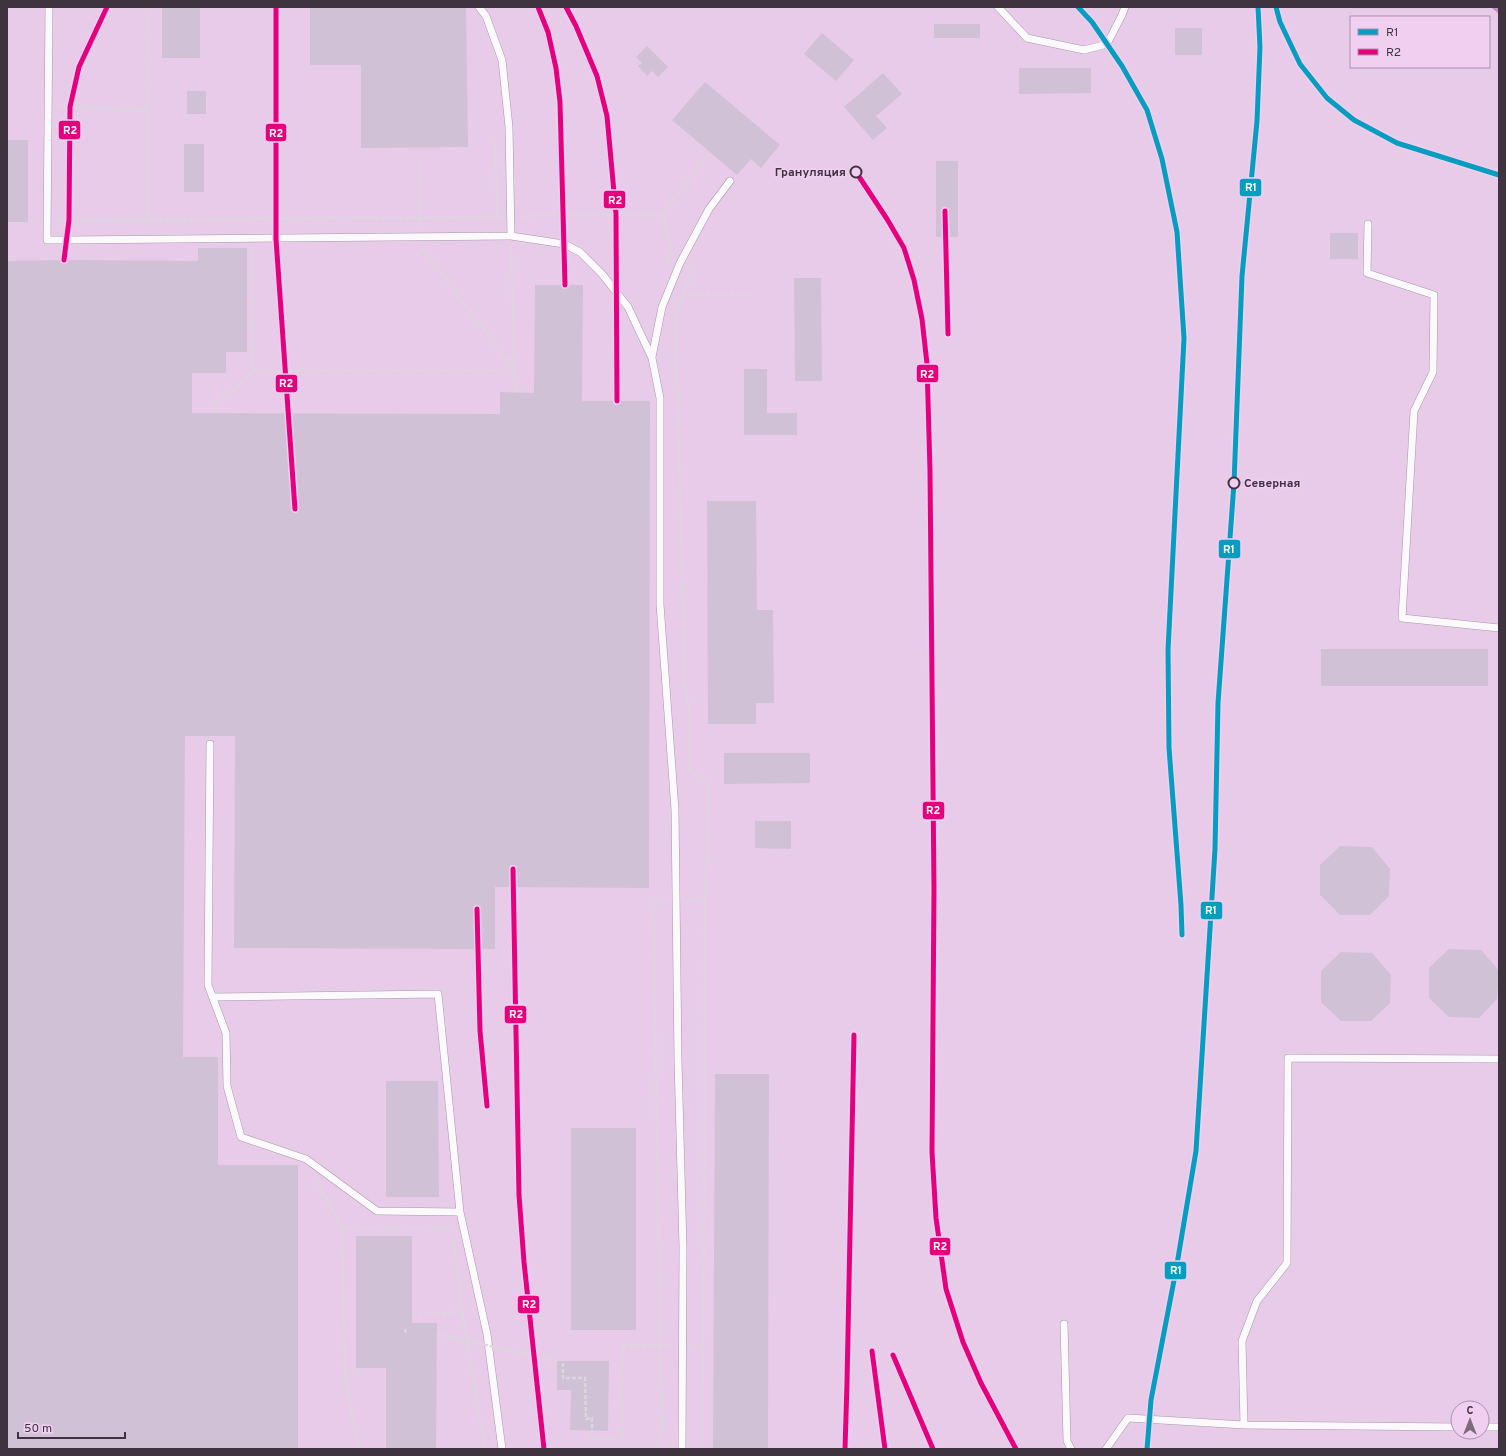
<svg xmlns="http://www.w3.org/2000/svg" width="1506" height="1456" viewBox="0 0 1506 1456" font-family="Overpass,sans-serif">
<rect width="100%" height="100%" fill="#e9d7e9"/>
<path fill="#e8cbe9" fill-rule="evenodd" d="M7 7H1499V1449H7ZM1351 17H1489V67H1351ZM1458 1408H1482V1432H1458Z"/>
<g fill="none" stroke-linecap="round" stroke-linejoin="round">
<path stroke="#bc8dbe" stroke-width="4.5" d="M1494 7 1499 11"/>
</g>
<path fill="#d0c1d7" d="M162 7H200V58H162Z
M310 7H466L468 147 361 148V65H310Z
M934 24H980V38H934Z
M1175 28H1202V55H1175Z
M822 33 854 60 836 81 804 54Z
M647 46 668 67 658 77 652 71 647 76 638 66 642 63 636 57Z
M1019 68H1091V93L1019 94Z
M883 73 902 94 876 116 887 128 873 140 844 107Z
M705 82 780 145 761 168 751 159 737 175 672 120Z
M187 91H206V114H187Z
M7 140H28V222H7Z
M184 144H204V192H184Z
M936 161H958V237H936Z
M1330 233H1358V259H1330Z
M198 248H247V352H226V373H192V413L500 414V392L534 393 535 285H583L582 401H650L649 888 495 887V949L234 948 235 736H185L183 1057H218V1165H298V1449H7V261L64 260 198 261Z
M794 278H821L822 381H795Z
M744 369H767V413H797V435H744Z
M707 501H756L757 610H773L774 703H756V724H708Z
M1321 649H1488V686H1321Z
M724 753H810V783L724 784Z
M755 821H791V849L755 848Z
M1340 846 1372 847 1390 869 1389 896 1370 915H1340L1320 895V865Z
M1449 949 1481 950 1499 971 1497 999 1479 1018 1449 1017 1429 998V968Z
M1341 952 1372 953 1391 975 1390 1003 1371 1021H1341L1321 1002V971Z
M715 1074H769L768 1449H713Z
M386 1081H438L439 1197H386Z
M571 1128H636V1330H571Z
M356 1236H412V1323H437L436 1449H386V1368H356Z
M557 1361H609L608 1431 570 1430 571 1390H557Z"/>
<g fill="none" stroke-linecap="round" stroke-linejoin="round">
<g stroke="#a598a5" stroke-width="8">
<path id="lane" d="M49 7 47 240H67L511 236 509 127 502 60 486 16 479 7
M998 7 1027 38 1084 50 1107 44 1122 15 1125 7
M1368 224 1367 273 1434 295 1433 372 1414 411 1402 618 1499 628
M511 236 564 244 580 252 602 274 628 307 652 358 660 398V604L675 810 678 1060 683 1248 682 1449
M652 357 662 307 680 263 709 209 730 181
M210 744 208 985 226 1033 227 1086 241 1137 306 1159 377 1211 460 1212 487 1334 502 1449
M213 997 438 994 460 1212
M1064 1324 1067 1441 1071 1449
M1244 1425 1242 1341 1257 1301 1287 1263 1288 1058 1499 1059
M1482 1427H1499
M1106 1449 1128 1418 1244 1425 1458 1427"/>
</g>
<path stroke="#dcd7dc" stroke-width="2.5" stroke-dasharray="4 2" stroke-linecap="butt" d="M57 106 147 110 148 221
M147 110V7
M495 141 497 194V218
M419 163 421 228
M663 214 708 155
M521 217 551 214H663L671 249 667 258 671 259
M57 220 502 218
M252 247 253 371
M422 247V248L515 371V392
M682 294 750 295
M213 407 253 371H515L511 246
M686 900H705L709 820V784L690 770V714L685 686 677 373V307L694 269 688 266
M317 1181 342 1228 345 1377 359 1449
M342 1228H453
M454 1241 462 1312 485 1449
M412 1315 462 1312
M405 1329 406 1334
M691 1346H703
M563 1363V1378H585L586 1419 592 1418V1439H622L621 1377 624 1346 672 1345
M345 1377 361 1368
M656 1449 662 1426 653 902 667 901
M702 1449 704 1257 705 900"/>
<use href="#lane" stroke="#fcf9fc" stroke-width="7"/>
<path stroke="#dcd7dc" stroke-width="2.5" stroke-dasharray="4 2" stroke-linecap="butt" d="M437 1334 557 1361"/>
<g stroke="#f0cff1" stroke-width="8">
<path id="rail-1" d="M1078 7 1092 22 1122 66 1147 110 1162 159 1177 232 1184 338 1168 650 1169 748 1181 905 1182 935
M1276 7 1280 22 1300 64 1327 98 1354 120 1397 143 1499 175
M1147 1449 1151 1400 1176 1270 1196 1151 1215 849 1218 703 1234 483 1242 276 1257 121 1260 47 1258 7"/>
</g>
<g stroke="#f0cff1" stroke-width="8">
<path id="rail-2" d="M276 7V239L295 509
M538 7 548 32 556 68 560 102 565 285
M566 7 576 26 597 76 607 116 616 214 617 401
M856 172 887 219 904 248 914 280 922 319 927 364 930 471 934 889 932 1152 936 1218 946 1289 963 1342 981 1383 1016 1449
M945 211 948 334
M64 260 69 220 70 107 79 67 107 7
M513 869 519 1195 524 1262 544 1449
M477 909 480 1031 487 1106
M872 1351 885 1449
M893 1355 933 1449
M845 1449 847 1383 854 1035"/>
</g>
<use href="#rail-1" stroke="#069dc0" stroke-width="5"/>
<use href="#rail-2" stroke="#e5007d" stroke-width="5"/>
</g>
<g fill="#f0cff1" stroke="#403340" stroke-width="2">
<circle cx="856" cy="172" r="5.5"/>
<circle cx="1234" cy="483" r="5.5"/>
</g>
<g text-anchor="middle" stroke-width="3" stroke-linejoin="round" paint-order="stroke">
<g font-size="12" font-weight="bold" fill="#403340" stroke="#f0cff1" text-anchor="end">
<text x="846" y="176">Грануляция</text>
<text x="1244" y="487" text-anchor="start">Северная</text>
</g>
</g>
<g stroke="#f0cff1" stroke-width="1.5">
<rect x="58" y="120" width="23" height="20" rx="4" fill="#e5007d"/>
<rect x="265" y="123" width="22" height="19" rx="4" fill="#e5007d"/>
<rect x="1239" y="178" width="23" height="19" rx="4" fill="#069dc0"/>
<rect x="603" y="190" width="23" height="19" rx="4" fill="#e5007d"/>
<rect x="916" y="364" width="23" height="19" rx="4" fill="#e5007d"/>
<rect x="275" y="374" width="23" height="19" rx="4" fill="#e5007d"/>
<rect x="1218" y="539" width="23" height="20" rx="4" fill="#069dc0"/>
<rect x="922" y="801" width="23" height="19" rx="4" fill="#e5007d"/>
<rect x="1200" y="901" width="23" height="19" rx="4" fill="#069dc0"/>
<rect x="504" y="1005" width="23" height="19" rx="4" fill="#e5007d"/>
<rect x="929" y="1237" width="22" height="19" rx="4" fill="#e5007d"/>
<rect x="1164" y="1261" width="23" height="19" rx="4" fill="#069dc0"/>
<rect x="517" y="1295" width="23" height="19" rx="4" fill="#e5007d"/>
</g>
<g font-size="11" text-anchor="middle" font-weight="bold" fill="#fff">
<text x="70" y="134">R2</text>
<text x="276" y="137">R2</text>
<text x="1251" y="191">R1</text>
<text x="615" y="204">R2</text>
<text x="927" y="378">R2</text>
<text x="286" y="387">R2</text>
<text x="1229" y="553">R1</text>
<text x="933" y="814">R2</text>
<text x="1211" y="914">R1</text>
<text x="516" y="1018">R2</text>
<text x="940" y="1250">R2</text>
<text x="1176" y="1274">R1</text>
<text x="529" y="1308">R2</text>
</g>
<rect width="1506" height="1456" fill="none" stroke="#403340" stroke-width="16"/>
<rect x="1350" y="16" width="140" height="52" fill="#f0cff1" stroke="#aa91aa"/>
<rect x="1358" y="29" width="20" height="6" fill="#069dc0" stroke="#aa91aa"/>
<text x="1386" y="36" font-size="12" fill="#403340">R1</text>
<rect x="1358" y="49" width="20" height="6" fill="#e5007d" stroke="#aa91aa"/>
<text x="1386" y="56" font-size="12" fill="#403340">R2</text>
<g transform="translate(1470 1420)"><circle r="19" fill="#f0cff1" stroke="#aa91aa"/>
<path d="M0-3L7 15L0 10L-7 15Z" fill="#7b6c7b"/>
<text y="-6" font-size="11" font-weight="bold" text-anchor="middle" fill="#403340">С</text>
</g>
<path d="M18 1432v6h107v-6" fill="none" stroke="#403340" stroke-width="2"/>
<text x="24" y="1432" font-size="12" fill="#403340" stroke="#f0cff1" stroke-width="3" paint-order="stroke">50 m</text>
</svg>
